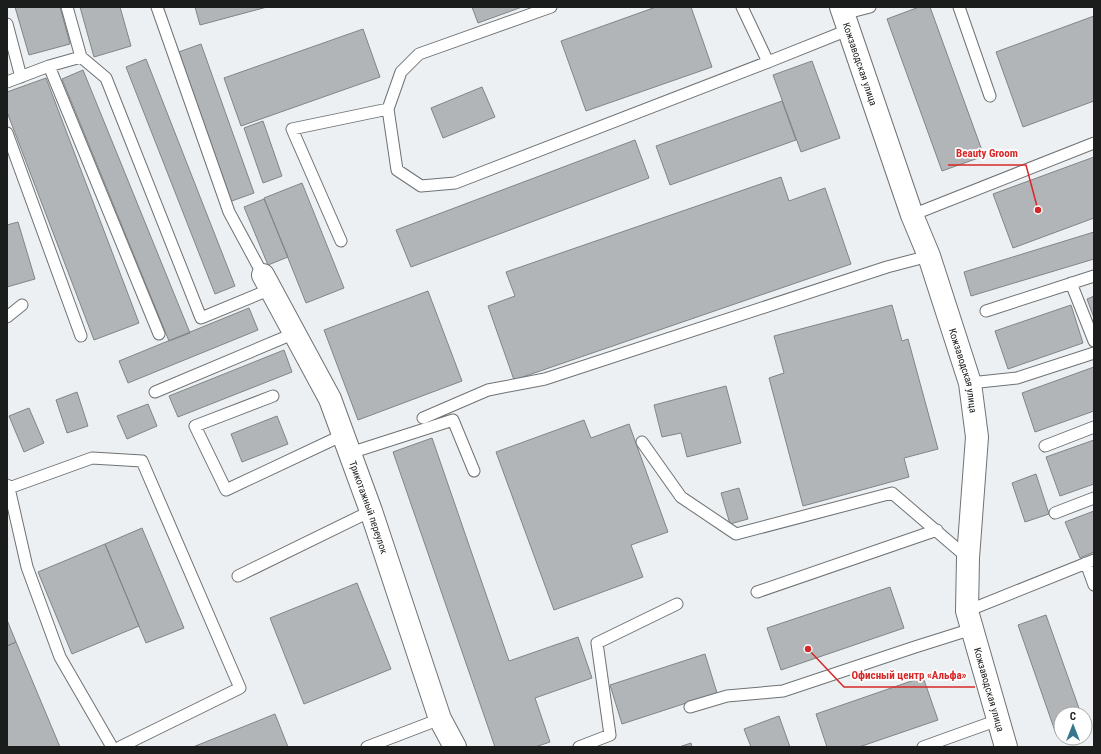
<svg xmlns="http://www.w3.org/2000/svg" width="1101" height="754" viewBox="0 0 1101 754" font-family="'Roboto Condensed',sans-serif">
<rect width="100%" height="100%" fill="#ecf0f2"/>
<path fill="#b1b5b7" stroke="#818586" d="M15 7H60L70 44 29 55Z
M80 7H120L131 46 94 57Z
M195 7H267L200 25Z
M472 7H522L478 23Z
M656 7H691L712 67 586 111 561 41Z
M919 7H930L984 156 942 171 887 19Z
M1094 16V101L1023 127 996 52Z
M363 29 380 77 241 126 224 78Z
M201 44 254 193 229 202 176 53Z
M146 59 235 286 215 294 126 67Z
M812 61 840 138 801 152 773 75Z
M83 70 190 333 169 341 62 79Z
M46 78 139 323 94 340 7 112V92Z
M482 87 495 117 443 138 431 108Z
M782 101 796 140 670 185 656 146Z
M263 121 282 176 263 183 244 128Z
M635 140 649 178 411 267 396 230Z
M1094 157V218L1013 248 993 194Z
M781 177 789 201 825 188 851 264 514 380 488 306 515 296 506 272Z
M302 183 344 288 306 303 264 198Z
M264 199 288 257 268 265 244 207Z
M18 222 35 279 7 287V225Z
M1094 232V259L971 296 964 272Z
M428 291 462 381 358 420 324 330Z
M1094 296V318L1087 299Z
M892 305 902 341 908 339 938 449 904 458 909 477 803 506 769 378 784 373 774 336Z
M1071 305 1083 343 1008 369 995 331Z
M249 308 258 330 128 383 119 361Z
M284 350 292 372 178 417 169 396Z
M1094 367V411L1035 432 1022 393Z
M726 386 741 443 687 457 681 433 662 437 654 405Z
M77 392 88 426 67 433 56 400Z
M148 404 157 426 127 439 117 416Z
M29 408 44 443 24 452 9 416Z
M277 416 288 444 242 462 231 434Z
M584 420 591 438 629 424 668 532 631 545 643 577 554 610 496 452Z
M432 438 509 661 578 637 592 678 535 698 550 742 535 747H495L393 452Z
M1094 440V484L1060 496 1046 457Z
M1036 474 1049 514 1025 522 1012 483Z
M739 488 748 519 730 524 721 493Z
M1094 511V552L1080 558 1065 522Z
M142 528 184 628 146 643 105 544Z
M105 544 139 626 72 654 38 572Z
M357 583 391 669 304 704 270 618Z
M890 587 904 628 781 670 767 628Z
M1046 615 1081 714H1061V732L1056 734 1018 625Z
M7 620 16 642 7 646Z
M16 642 60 747H7V646Z
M705 654 717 693 622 724 610 685Z
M923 677 938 720 859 747H827L816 714Z
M275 714 288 747H193Z
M779 716 790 747H751L744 729Z
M691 743 692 747H679Z"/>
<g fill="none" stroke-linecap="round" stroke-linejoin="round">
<g stroke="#6f7274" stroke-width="13">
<path id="service" d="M157 7 229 212 263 275
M551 7 419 54 401 72 388 109 397 170 421 186 455 183 768 62 848 30
M742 7 768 62
M959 7 990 96
M843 14 870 7
M7 24 21 77
M81 57 106 78 201 318 271 289
M49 66 159 334
M7 82 49 66 81 57 67 7
M7 133 81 336
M912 215 1094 143
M341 241 292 129 388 109
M1071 283 1094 341
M986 311 1094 276
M7 317 22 305
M970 383 1017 378 1094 353
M155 392 295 333
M273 396 195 426 226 490 343 435
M423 418 488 390 545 379 887 267 929 256
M642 442 681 497 736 534 892 493 968 558
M1045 446 1094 427
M350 453 453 420 474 471
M7 485 9 488 27 567 60 657 112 747
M9 488 92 458 142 461 240 688 120 747
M1055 513 1094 498
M1086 563 1094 585
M238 576 371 511
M757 592 937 530
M967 611 1094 560
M690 707 727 696 783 691 915 647 972 629
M367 747 440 719
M579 747 610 735 597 643 677 604
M923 747 998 720"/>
</g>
<g stroke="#6f7274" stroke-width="24">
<g id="minor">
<path id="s1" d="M841 7 912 215 929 256 970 383 977 437 968 558 967 611 1006 747"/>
<path id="s2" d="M263 275 330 399 371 511 440 719 455 747"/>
</g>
</g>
<use href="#service" stroke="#fff" stroke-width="11"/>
<use href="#minor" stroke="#fff" stroke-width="22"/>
</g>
<g text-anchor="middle" stroke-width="3.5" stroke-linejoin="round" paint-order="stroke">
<g font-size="10" fill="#1b1d1d" stroke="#fff">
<text dy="4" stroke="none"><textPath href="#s1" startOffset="60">Кожзаводская улица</textPath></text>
<text dy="4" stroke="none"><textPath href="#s1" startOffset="384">Кожзаводская улица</textPath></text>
<text dy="4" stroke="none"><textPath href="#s2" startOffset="256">Трикотажный переулок</textPath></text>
<text dy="4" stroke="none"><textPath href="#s1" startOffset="708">Кожзаводская улица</textPath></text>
</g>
</g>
<path fill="none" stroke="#d62828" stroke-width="1.5" d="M1038 210L1026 165H948M808 649L844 687H975"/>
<g fill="#d62828" stroke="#fff" stroke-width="1.5">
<circle cx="1038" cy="210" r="4"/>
<circle cx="808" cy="649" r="4"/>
</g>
<g font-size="11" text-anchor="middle" font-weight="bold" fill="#d62828" stroke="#fff" stroke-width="3.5" stroke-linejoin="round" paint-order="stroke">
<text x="987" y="157">Beauty Groom</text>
<text x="909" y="679">Офисный центр «Альфа»</text>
</g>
<rect width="1101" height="754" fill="none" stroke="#1b1d1d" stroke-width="16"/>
<g transform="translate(1073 726)"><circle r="19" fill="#ffffff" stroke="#a4a5a5"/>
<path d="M0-3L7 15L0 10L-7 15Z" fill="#37778b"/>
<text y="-6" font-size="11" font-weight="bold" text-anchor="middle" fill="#1b1d1d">С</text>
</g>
</svg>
